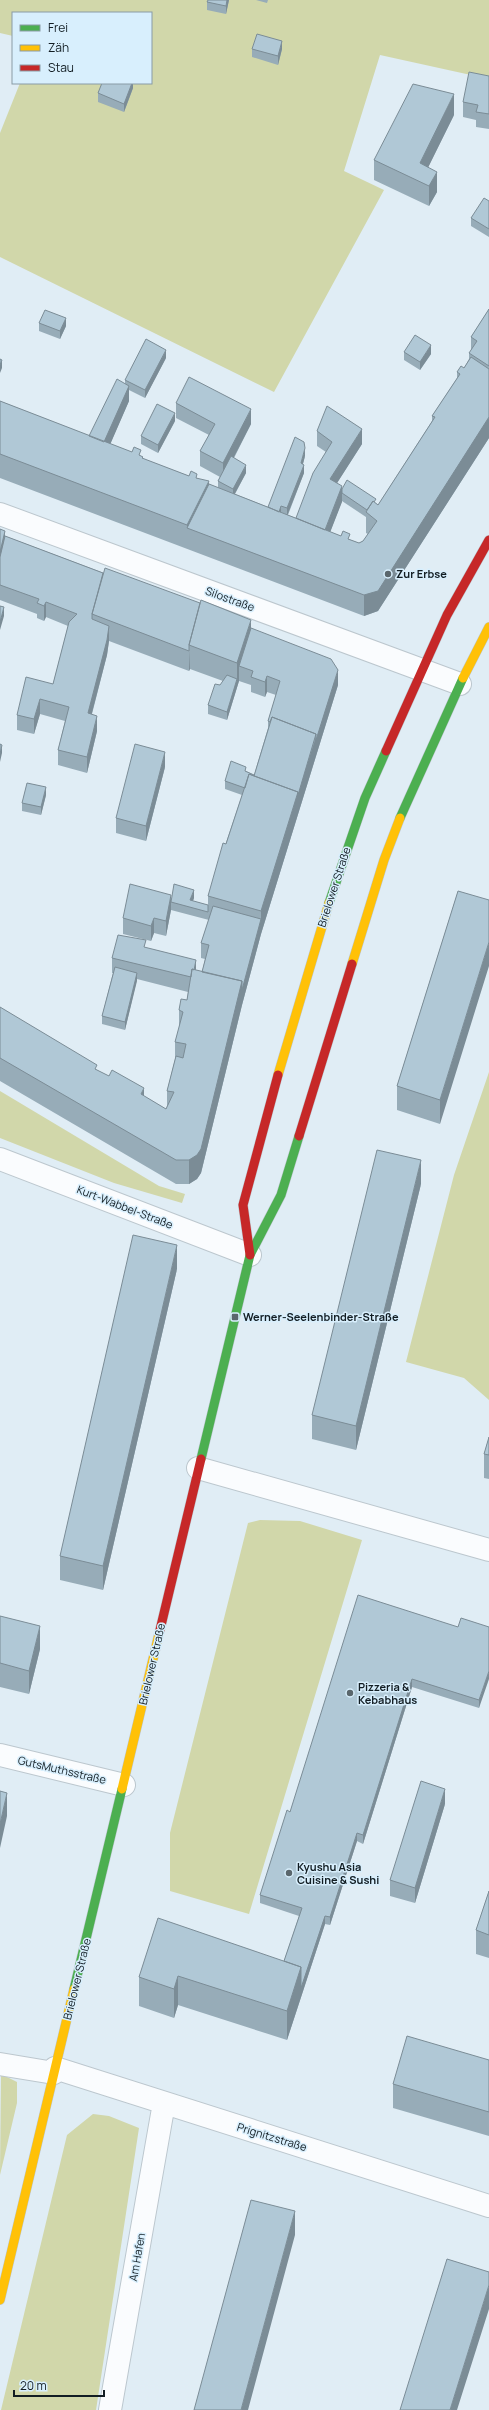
<svg xmlns="http://www.w3.org/2000/svg" width="489" height="2410" viewBox="0 0 489 2410" font-family="Manrope,sans-serif">
<rect width="100%" height="100%" fill="#e0edf5"/>
<path fill="#d1d7aa" d="M0 0H489V79L380 55 344 171 384 190 274 392 0 257V133L20 83H151V13H13V36L0 33Z
M489 1072V1400L464 1378 406 1362 454 1175Z
M0 1091 159 1186 185 1194 182 1203 114 1183 0 1138Z
M260 1520 300 1521 362 1540 249 1914 170 1891V1833L248 1523Z
M1 2074 17 2082V2103L0 2175Z
M93 2114 109 2116 139 2128 96 2410H1L67 2135Z"/>
<g fill="none" stroke-linecap="round" stroke-linejoin="round">
<g stroke="#bcc7ce" stroke-width="24">
<path id="street" d="M0 514 460 684
M0 1159 250 1255
M198 1468 489 1550
M0 1755 124 1785
M0 2064 54 2073
M55 2068 489 2206
M110 2410 164 2103"/>
</g>
<g stroke="#bcc7ce" stroke-width="10">
<path id="fast" d="M400 818 463 678
M329 903 365 798 386 751
M201 1459 250 1255 281 1195 299 1136
M74 1989 122 1789"/>
</g>
<g stroke="#bcc7ce" stroke-width="10">
<path id="slow" d="M463 678 489 627
M352 964 384 860 400 818
M278 1075 329 903
M122 1789 159 1634
M0 2300 74 1989"/>
</g>
<g stroke="#bcc7ce" stroke-width="10">
<path id="jam" d="M386 751 447 615 489 540
M299 1136 352 964
M250 1255 243 1205 278 1075
M159 1634 201 1459"/>
</g>
<use href="#street" stroke="#fafcfe" stroke-width="22"/>
<use href="#fast" stroke="#4caf50" stroke-width="9"/>
<use href="#slow" stroke="#ffc107" stroke-width="9"/>
<use href="#jam" stroke="#c62828" stroke-width="9"/>
</g>
<path fill="#97acb8" fill-rule="evenodd" d="M229 0 226 14 207 10V2Z
M256 0H268L267 3Z
M252 49H282L278 65 252 57Z
M489 76V129L476 127V120L463 117V102Z
M133 83V88L124 112 98 102V93Z
M454 115 428 167 437 192 429 206 374 180V160Z
M489 201V237L471 226V218Z
M489 309V438L378 611 364 616 0 478V401L89 436 125 384V380L166 358 145 398 129 390V401L110 444 141 456 143 459 189 476 197 478 209 484 218 488V481L220 477 200 466V451L209 435 176 418V403L251 424 234 458 246 473 235 494 268 507 305 456 303 464 304 473 288 515 296 518 326 452 317 446V431L362 444 337 483 342 489 376 503 378 505 432 421V416L457 378V372L464 368 469 359V353L471 351V337ZM342 501 366 517V533L368 534 363 541 359 543 330 532Z
M39 323 66 326 60 339 39 331Z
M404 352 431 354 420 370 404 360Z
M175 421 158 453 141 444V436Z
M0 529 5 536 251 628 338 685 261 934 242 1005 201 1173 197 1179 189 1184H176L0 1081V1007L97 1070 166 1109 167 1106V1091L175 1059V1042L179 1029V1010L187 1000 188 992 137 979 125 1030 102 1024V1016L113 973H112V958L146 948 196 970 202 972 205 959 201 958V943L209 920 171 910 166 936 154 933 151 941 123 934V918L171 902 194 898 193 901 208 905V896L242 795 225 789V781L246 771 254 775 268 728V721L276 695 267 692 265 697 251 692V685L239 681 227 720 208 714V705L223 681 190 669 189 671 109 641 107 655 92 714 97 731 87 773 58 765V750L65 721 40 714 34 734 17 730V715L53 684 68 626 46 617 44 621 37 618V614L0 600Z
M165 767 146 841 116 833V818Z
M46 795 41 815 22 811V803Z
M458 891 440 1124 397 1110V1086Z
M421 1184 356 1450 312 1439V1415Z
M177 1269 103 1590 60 1580V1556Z
M489 1437V1479L484 1478V1454Z
M0 1616 40 1649 29 1694 0 1687Z
M458 1627H489L479 1708 412 1687 363 1844 357 1841 330 1925 325 1924 287 2040 178 2005 174 2018 139 2006V1977L284 1961 299 1916 260 1903V1895L290 1812Z
M445 1804 415 1903 390 1896V1880Z
M489 1891V1958L476 1954V1930Z
M489 2060V2136L393 2108V2084Z"/>
<path fill="#7b8c96" d="M227 0H229L226 14V6Z
M282 41V49L278 65V56Z
M132 83H133V88L124 112V104Z
M454 94V115L421 182 420 163Z
M437 172V192L429 206V186Z
M66 318V326L60 339V331Z
M431 345V354L420 370V362Z
M166 350V358L145 398V390Z
M2 360V368L0 373V365Z
M129 386V401L103 461 99 448Z
M251 409V424L223 478V463Z
M175 413V421L158 453V445Z
M489 417V438L378 611 364 616V595Z
M362 429V444L330 494V479Z
M305 448V456L301 471V463Z
M246 465V473L233 497V489Z
M304 465V473L287 516V508Z
M209 481V505L187 528V525Z
M342 486V502L324 548V533Z
M281 506V514L275 522Z
M5 531V551L0 572V552Z
M46 602V617L44 621V606Z
M4 607V616L0 630V622Z
M251 620V643L239 666V681L227 720V712L237 679V663Z
M109 626V641L107 655 88 728V713Z
M189 650 190 669 189 671Z
M338 670V685L261 934 242 1005 201 1173 197 1179 189 1184V1160L242 981 261 919V911L298 792Z
M267 676V692L265 697V682Z
M40 699V714L34 734V719Z
M97 716V731L87 773V757Z
M2 745V753L0 762V754Z
M165 752V767L146 841V826Z
M46 787V795L41 815V807Z
M194 890V898L190 908V900Z
M171 895V910L166 936V921Z
M154 918V933L151 941V926Z
M489 942V966L440 1124V1100Z
M196 960V975L192 978Z
M137 973V981L125 1030V1022Z
M144 1088V1112L141 1094Z
M421 1160V1184L356 1450V1426Z
M177 1245V1269L103 1590V1566Z
M40 1626V1649L29 1694V1671Z
M489 1671V1679L479 1708V1700Z
M412 1679V1687L363 1844V1835Z
M445 1789V1804L415 1903V1888Z
M7 1793V1816L0 1848V1824Z
M357 1833V1841L330 1925V1917Z
M325 1916V1924L287 2040V2011L301 1967Z
M178 1976V2005L174 2018V1989Z
M295 2211V2235L248 2410H241Z
M489 2285V2309L457 2410H450Z"/>
<path fill="#b0c8d6" stroke="#7b8c96" d="M208 0H227L226 6 207 2Z
M257 34 282 41 278 56 252 49Z
M469 72 489 76V114L476 112 478 105 463 102Z
M102 83H132L124 104 98 93Z
M413 84 454 94 420 163 437 172 429 186 374 160Z
M484 198 489 201V229L471 218Z
M489 309V366L469 353 477 341 471 337Z
M45 310 66 318 60 331 39 323Z
M415 335 431 345 420 362 404 352Z
M146 339 166 350 145 390 125 380Z
M471 357 489 369V417L378 591 364 595 187 528 209 484 341 536 343 531 350 534 348 539 359 543 363 541 377 521 366 512 373 501 378 505 435 417 432 416 460 374 457 372 461 366 464 368Z
M0 359 2 360 0 365Z
M189 377 251 409 223 463 200 451 215 424 176 403Z
M117 379 129 386 104 442 89 436Z
M0 401 132 452 134 447 141 450 139 455 143 457 142 458 189 476 191 471 197 474 196 478 209 481 187 525 0 454Z
M157 404 175 413 158 445 141 436Z
M327 406 362 429 330 479 342 486 325 530 296 518 313 473 332 442 317 431Z
M295 437 304 442 305 448 301 463 304 465 287 508 281 506 279 512 268 507Z
M231 456 246 465 233 489 218 481Z
M347 480 376 499 374 502 373 501 367 510 342 493V489Z
M0 529 5 531 0 552Z
M5 536 103 573 92 614V619L109 626 107 640 88 713 97 716 87 757 58 750 69 707 40 699 34 719 17 715 26 677 53 684 69 622 77 614 46 602 44 606 37 603 39 599 0 585V557Z
M105 568 200 603 189 645V651L92 614Z
M201 600 251 620 237 663 189 645Z
M0 606 4 607 0 622Z
M251 628 331 659 338 670 316 740V734L272 717 270 722 268 721 280 681 267 676 265 682 251 677 253 671 239 666Z
M227 675 237 679 227 712 208 705 215 684 220 685Z
M272 717 316 734 298 795V792L254 776Z
M0 744 2 745 0 754Z
M135 744 165 752 146 826 116 818Z
M231 761 246 767 245 771 254 775V776L249 774 245 788 225 781Z
M249 774 298 792 261 911 208 896 223 843 226 844Z
M27 783 46 787 41 807 22 803Z
M130 884 171 895 166 921 154 918 151 926 123 918Z
M174 884 194 890 190 900 208 905V912L171 902Z
M458 891 489 900V942L440 1100 397 1086Z
M213 906 261 919 242 990V981L202 972 209 945 201 943Z
M118 935 146 940 144 947 196 960 194 970 192 969 191 977 112 958Z
M115 967 137 973 125 1022 102 1016Z
M192 969 242 981 201 1149 197 1155 189 1160H176L0 1058V1007L97 1065 95 1069 109 1076 112 1070 144 1088 141 1094 166 1109 174 1092 167 1091 176 1056 183 1058 186 1044 175 1042 183 1012 179 1010 181 999 187 1000Z
M377 1150 421 1160 356 1426 312 1415Z
M133 1235 177 1245 103 1566 60 1556Z
M489 1437V1455L484 1454Z
M358 1595 458 1627 461 1618 489 1627V1671L479 1700 412 1679 363 1835 357 1833 330 1917 325 1916 301 1988V1967L284 1961 302 1908 260 1895 287 1810 290 1812Z
M0 1616 40 1626 29 1671 0 1663Z
M421 1781 445 1789 415 1888 390 1880Z
M0 1791 7 1793 0 1824Z
M489 1891V1935L476 1930Z
M158 1918 301 1967 287 2011 178 1976 174 1989 139 1977Z
M407 2036 489 2060V2112L393 2084Z
M251 2200 295 2211 241 2410H194Z
M447 2259 489 2272V2285L450 2410H400Z"/>
<g fill="#5a666c" stroke="#d8effd" stroke-width="1.5">
<circle cx="388" cy="574" r="4"/>
<rect x="231" y="1313" width="8" height="8" rx="2"/>
<circle cx="350" cy="1693" r="4"/>
<circle cx="289" cy="1873" r="4"/>
</g>
<g text-anchor="middle" stroke-width="3" stroke-linejoin="round" paint-order="stroke">
<g font-size="11" font-weight="bold" fill="#121d23" stroke="#d8effd" text-anchor="start">
<text x="396" y="578">Zur Erbse</text>
<text x="243" y="1321">Werner-Seelenbinder-Straße</text>
<text x="358" y="1691">Pizzeria &amp;<tspan x="358" dy="13">Kebabhaus</tspan></text>
<text x="297" y="1871">Kyushu Asia<tspan x="297" dy="13">Cuisine &amp; Sushi</tspan></text>
</g>
<g font-size="11" fill="#121d23" stroke="#d8effd">
<text transform="translate(230 599) rotate(20)" y="4">Silostraße</text>
<text transform="translate(334 887) rotate(-72)" y="4">Brielower Straße</text>
<text transform="translate(125 1207) rotate(21)" y="4">Kurt-Wabbel-Straße</text>
<text transform="translate(152 1664) rotate(-77)" y="4">Brielower Straße</text>
<text transform="translate(62 1770) rotate(13)" y="4">GutsMuthsstraße</text>
<text transform="translate(77 1979) rotate(-76)" y="4">Brielower Straße</text>
<text transform="translate(272 2137) rotate(17)" y="4">Prignitzstraße</text>
<text transform="translate(137 2257) rotate(-80)" y="4">Am Hafen</text>
</g>
</g>
<rect x="12" y="12" width="140" height="72" fill="#d8effd" stroke="#899ba6"/>
<rect x="20" y="25" width="20" height="6" fill="#4caf50" stroke="#899ba6"/>
<text x="48" y="32" font-size="12" fill="#121d23">Frei</text>
<rect x="20" y="45" width="20" height="6" fill="#ffc107" stroke="#899ba6"/>
<text x="48" y="52" font-size="12" fill="#121d23">Zäh</text>
<rect x="20" y="65" width="20" height="6" fill="#c62828" stroke="#899ba6"/>
<text x="48" y="72" font-size="12" fill="#121d23">Stau</text>
<path d="M14 2390v6h90v-6" fill="none" stroke="#121d23" stroke-width="2"/>
<text x="20" y="2390" font-size="12" fill="#121d23" stroke="#d8effd" stroke-width="3" paint-order="stroke">20 m</text>
</svg>
